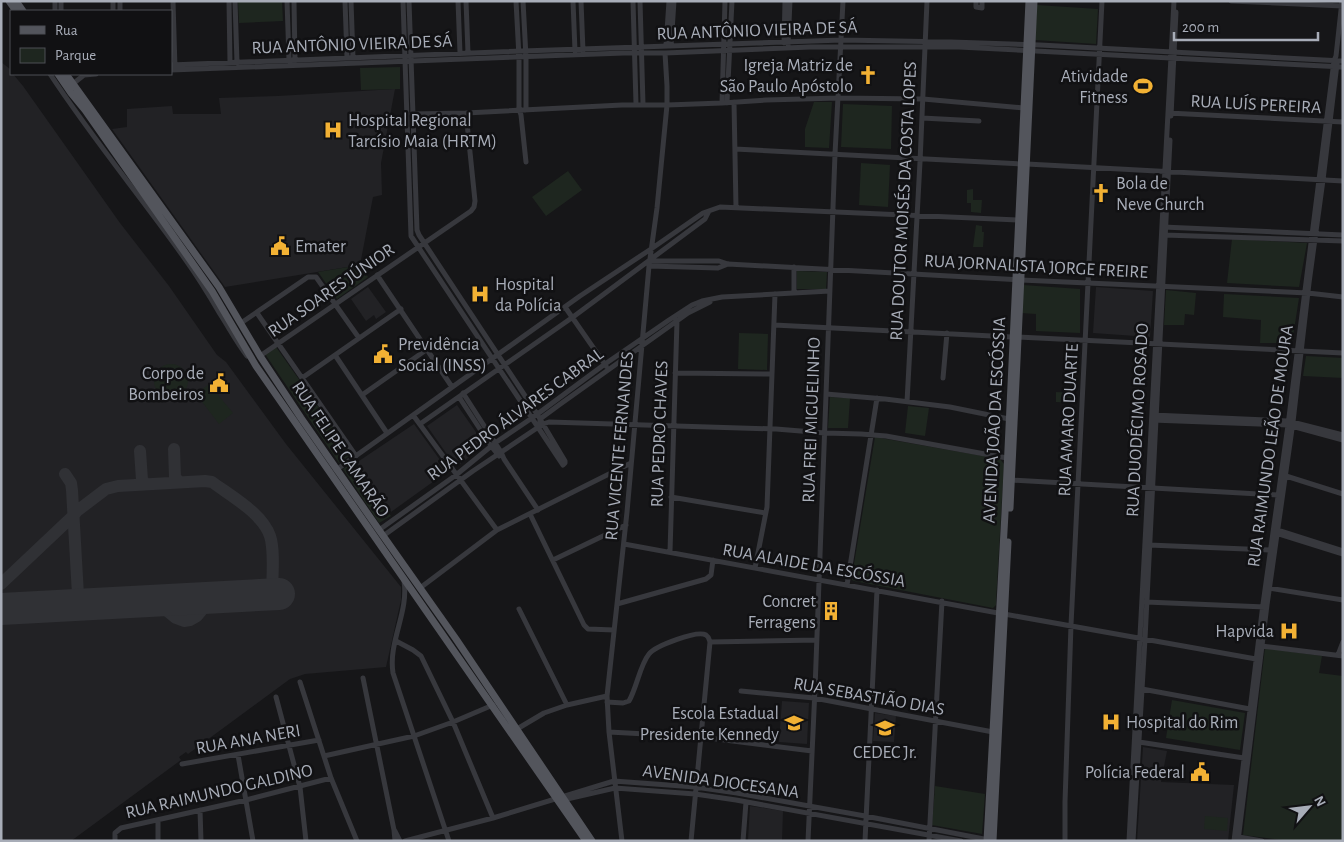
<svg xmlns="http://www.w3.org/2000/svg" width="1344" height="842" viewBox="0 0 1344 842" font-family="'Alegreya Sans',sans-serif">
<rect width="100%" height="100%" fill="#161618"/>
<path fill="#222225" d="M1 62 10 69 11 74H13L23 86 120 223 169 286 217 355 226 362 286 444 401 587V600L386 667 305 674 290 679 188 754 186 752 179 757 181 760 71 841H1Z
M395 89 381 163 382 195 373 197 360 265 225 287 112 129 127 127V109L172 106 173 114H221L219 98 278 96Z
M368 287 386 312 376 319 374 315 366 321 351 299Z
M1096 287 1153 291 1150 337 1093 333Z
M457 405 485 445 456 467 427 426Z
M414 424 448 471 391 512 356 463Z
M782 701 809 703 807 744 779 742Z
M875 713 896 716 894 742 873 741Z
M1143 747 1167 751 1161 782 1234 785 1228 841H1137Z
M750 806 783 811 782 841 748 840Z"/>
<path fill="#1e261f" d="M238 1H282L283 21 239 23Z
M1037 5 1098 9 1096 44 1035 40Z
M400 67V89L361 90 360 68Z
M814 102H832L829 148 805 147V129Z
M843 104 892 106 891 149 841 147Z
M861 163 890 165 888 207 859 205Z
M568 171 582 190 546 216 532 197Z
M973 189V200H982L981 213 971 212V203H967V190Z
M976 225 982 226V232H984L983 247H973Z
M1232 239 1307 243 1299 287 1227 283Z
M360 265 368 277 337 299 318 272Z
M797 271 827 272 826 289H797Z
M1023 285 1080 289V333L1036 331V314L1021 313Z
M1166 290 1196 293 1194 315 1185 314 1184 325H1164Z
M1224 294 1299 298 1292 343H1260L1261 320 1223 317Z
M739 333 768 334 767 370 738 369Z
M276 347 352 454 339 463 265 354Z
M1306 356 1343 358V378L1303 376Z
M154 381a17 17 0 1 1 34 0a17 17 0 1 1-34 0Z
M209 384 233 413 219 424 196 394Z
M1056 392 1074 393 1073 403 1056 402Z
M830 397 850 398 848 428H828Z
M908 406 929 408 925 436 905 433Z
M875 437 1000 459 1004 464 996 601V605L993 608 854 581 852 580V576Z
M353 462 391 516 379 523 343 469Z
M1265 648 1322 656 1319 673 1343 676V841H1289L1243 835Z
M1172 700 1245 713 1240 750 1166 738Z
M935 786 985 794 982 834 932 825Z
M1205 816 1228 818 1227 831 1204 829Z"/>
<g fill="none" stroke-linecap="round" stroke-linejoin="round">
<path stroke="#303135" stroke-width="12" d="M174 449 175 477 179 482
M140 451 142 480 146 484
M65 474 71 483 72 490 78 595 73 603 68 606
M1 584 74 515 77 511 106 489 118 486 205 481 212 482C231 496 262 513 270 536 275 551 272 578 272 595
M78 595 84 602 88 605
M142 602 165 609 176 618 184 621 190 620 197 616 202 610 206 598"/>
<path stroke="#303135" stroke-width="32" d="M1 609 279 594"/>
<path stroke="#37383d" stroke-width="5" d="M55 1V11
M61 1V11
M113 1V11
M120 1V11
M173 1 175 68
M229 1 230 63
M235 1 237 63
M287 1 289 60 291 63
M294 1 295 61
M345 1 347 58
M351 1 353 58
M403 1 411 236 563 465 565 463V461L537 414 419 235 417 230 409 1
M458 1 460 53
M466 1 468 53
M516 1 519 57V109L521 115 526 162
M523 1 526 57V109L525 110
M573 1 575 51
M581 1 583 51
M633 1 636 104
M640 1 643 104
M976 1V7L982 8V1
M1231 1 1343 6
M784 43 785 1
M788 45 790 1
M666 46 669 1
M671 46 674 1
M171 65 497 52 842 40 951 42 1040 45 1343 61
M171 70 624 53H665L810 47H959L1343 67
M50 74C92 138 141 197 185 259 198 277 209 295 220 314 229 328 237 343 247 356
M74 83 84 75 96 74
M734 102 736 208
M722 103 725 1
M727 103 732 1
M1168 113 1343 122
M412 114 466 113 622 105H667L722 103 766 100 839 98 923 99 1024 108
M1171 116 1176 12
M922 118 979 121
M735 149 1021 164
M1027 164 1343 181
M1163 227 1343 235
M1164 235 1343 241
M650 261H719L728 264 1021 280 1308 293 1343 297
M649 266 718 268 728 264
M794 267V293
M377 275 452 387
M565 307 606 366
M257 313 356 456
M241 323 308 277H316L359 338
M774 325 1012 337
M1018 337 1343 353
M335 355 387 433
M260 356 471 211 474 207 475 201 466 113
M675 373 772 374
M302 378 401 309
M943 378 947 333
M463 393 501 452 504 459 538 510
M826 394 885 399 950 407 1009 419
M362 395 426 350
M459 397 491 446 499 456
M907 402 920 162 927 1
M413 415 497 530
M1153 415 1288 421 1343 435
M1152 420 1288 425 1343 440
M540 422V419L559 405 688 313 710 302
M420 424 573 317 705 219 709 211
M336 470 580 296 651 249 703 213 720 207 1018 220
M1286 476 1343 494
M1011 480 1278 495
M671 497 765 513
M530 514 584 625 588 629 614 630
M1274 529 1343 551
M379 530 456 475 495 443 532 418 605 364 669 320 692 305 702 301 722 297 830 291
M1276 533 1343 554
M383 536 473 471 543 424 549 422 776 429 825 433 861 434 886 436 1007 458
M624 544 998 613
M1149 545 1270 550
M670 552 677 321 674 317
M553 560 626 525
M755 568 767 507 775 294
M404 581C409 612 388 642 393 673L449 841
M847 585 877 398
M420 588 497 530 631 463
M1269 588 1343 600
M1146 602 1265 607
M617 604 706 579 711 575 713 560
M519 609 567 705
M1004 614 1256 659
M396 641 413 650 421 656 453 722 493 818
M710 642 817 640
M1261 646 1343 656
M1338 655 1343 642
M363 678 394 830 395 841
M300 682 331 778 357 841
M1142 689 1250 709
M741 691 814 698 993 732
M276 697 300 787 306 841
M607 702 623 703 629 701C637 687 640 665 649 654 655 646 697 630 706 635 709 637 709 639 710 642L691 841
M517 729 544 713 567 705 607 696
M609 732 701 737 812 751
M1139 742 1244 758
M238 755 253 841
M324 756 414 736 453 722 493 705
M182 764 319 740
M567 799 615 788 695 794 736 800 961 841
M200 810 201 841
M395 831 400 841
M1239 837 1262 841
M115 841V833L121 828 246 800 331 778
M158 841V820
M405 841 493 818 614 781 695 787 737 793 865 816 989 840
M622 841 609 732 607 696 627 512 649 266 657 208 667 105V86L665 53
M743 841 746 802
M808 841 815 689 835 154 843 1
M865 841 877 590
M929 841 942 601
M1065 841V802L1071 625 1102 1
M1129 841 1174 1
M1133 841 1145 639 1170 140
M1234 841 1263 604 1288 425 1334 61 1336 56 1342 1
M1238 841 1267 605 1293 422 1309 283 1323 180 1337 64"/>
<path stroke="#53555c" stroke-width="7" d="M9 1 16 11
M16 1 23 11
M58 74 71 93 85 110 212 291 256 366 586 841
M66 74 219 287 260 356 301 418 379 530 456 639 592 841
M1010 508 1034 1
M987 841 1005 513 1029 1
M993 841 1008 542"/>
</g>
<defs>
<g id="church-bare" transform="scale(1.5)"><path d="M-1.2-6h2.4v3.5h3.3v2.4h-3.3V6h-2.4V-.1h-3.3v-2.4h3.3Z" fill="#f2b134" stroke="#111113" stroke-width="2.5" paint-order="stroke"/></g>
<g id="stadium-bare" transform="scale(1.5)"><path d="M0-5a6.5 5 0 1 0 0 10a6.5 5 0 1 0 0-10ZM-3.5-1.8h7v3.6h-7Z" fill="#f2b134" stroke="#111113" stroke-width="2.5" paint-order="stroke"/></g>
<g id="hospital-bare" transform="scale(1.5)"><path d="M-5-5h3v3.5h4V-5h3V5h-3V1.5h-4V5h-3Z" fill="#f2b134" stroke="#111113" stroke-width="2.5" paint-order="stroke"/></g>
<g id="civic-bare" transform="scale(1.5)"><path d="M-.6-6.5H3V-4.5H.6V-3L4-1V1h2V6H-6V1h2V-1L-.6-3ZM-1.2 2.5V6h2.4V2.5Z" fill="#f2b134" stroke="#111113" stroke-width="2.5" paint-order="stroke"/></g>
<g id="building-bare" transform="scale(1.5)"><path d="M-4-6H4V6H1V3H-1V6H-4ZM-2.5-4.3h1.7v1.8h-1.7ZM.8-4.3h1.7v1.8H.8ZM-2.5-1h1.7V.8h-1.7ZM.8-1h1.7V.8H.8Z" fill="#f2b134" stroke="#111113" stroke-width="2.5" paint-order="stroke"/></g>
<g id="school-bare" transform="scale(1.5)"><path d="M0-5L7-2L0 1L-7-2ZM-4 1L0 2.5L4 1V4Q0 6-4 4Z" fill="#f2b134" stroke="#111113" stroke-width="2.5" paint-order="stroke"/></g>
</defs>
<g fill-rule="evenodd">
<use href="#church-bare" x="868" y="75"/>
<use href="#stadium-bare" x="1143" y="86"/>
<use href="#hospital-bare" x="333" y="130"/>
<use href="#church-bare" x="1101" y="193"/>
<use href="#civic-bare" x="280" y="246"/>
<use href="#hospital-bare" x="480" y="294"/>
<use href="#civic-bare" x="383" y="354"/>
<use href="#civic-bare" x="219" y="383"/>
<use href="#building-bare" x="831" y="611"/>
<use href="#hospital-bare" x="1289" y="631"/>
<use href="#hospital-bare" x="1111" y="722"/>
<use href="#school-bare" x="794" y="723"/>
<use href="#school-bare" x="885" y="728"/>
<use href="#civic-bare" x="1200" y="772"/>
</g>
<g text-anchor="middle" stroke-width="5" stroke-linejoin="round" paint-order="stroke">
<g font-size="18" fill="#a8adb8" stroke="#111113">
<text transform="translate(757 30) rotate(-2)" y="6">RUA ANTÔNIO VIEIRA DE SÁ</text>
<text transform="translate(352 44) rotate(-2)" y="6">RUA ANTÔNIO VIEIRA DE SÁ</text>
<text transform="translate(1256 104) rotate(3)" y="6">RUA LUÍS PEREIRA</text>
<text transform="translate(903 201) rotate(-87)" y="6">RUA DOUTOR MOISÉS DA COSTA LOPES</text>
<text transform="translate(1036 266) rotate(3)" y="6">RUA JORNALISTA JORGE FREIRE</text>
<text transform="translate(331 290) rotate(-35)" y="6">RUA SOARES JÚNIOR</text>
<text transform="translate(515 414) rotate(-36)" y="6">RUA PEDRO ÁLVARES CABRAL</text>
<text transform="translate(811 420) rotate(-88)" y="6">RUA FREI MIGUELINHO</text>
<text transform="translate(994 420) rotate(-87)" y="6">AVENIDA JOÃO DA ESCÓSSIA</text>
<text transform="translate(1068 420) rotate(-87)" y="6">RUA AMARO DUARTE</text>
<text transform="translate(1137 420) rotate(-87)" y="6">RUA DUODÉCIMO ROSADO</text>
<text transform="translate(659 434) rotate(-88)" y="6">RUA PEDRO CHAVES</text>
<text transform="translate(619 446) rotate(-85)" y="6">RUA VICENTE FERNANDES</text>
<text transform="translate(1270 446) rotate(-82)" y="6">RUA RAIMUNDO LEÃO DE MOURA</text>
<text transform="translate(341 449) rotate(56)" y="6">RUA FELIPE CAMARÃO</text>
<text transform="translate(814 565) rotate(10)" y="6">RUA ALAIDE DA ESCÓSSIA</text>
<text transform="translate(869 696) rotate(10)" y="6">RUA SEBASTIÃO DIAS</text>
<text transform="translate(248 739) rotate(-10)" y="6">RUA ANA NERI</text>
<text transform="translate(721 781) rotate(8)" y="6">AVENIDA DIOCESANA</text>
<text transform="translate(219 791) rotate(-13)" y="6">RUA RAIMUNDO GALDINO</text>
</g>
<g font-size="18" fill="#a8adb8" stroke="#111113" text-anchor="end">
<text x="853" y="71">Igreja Matriz de<tspan x="853" dy="21">São Paulo Apóstolo</tspan></text>
<text x="1128" y="82">Atividade<tspan x="1128" dy="21">Fitness</tspan></text>
<text x="348" y="126" text-anchor="start">Hospital Regional<tspan x="348" dy="21">Tarcísio Maia (HRTM)</tspan></text>
<text x="1116" y="189" text-anchor="start">Bola de<tspan x="1116" dy="21">Neve Church</tspan></text>
<text x="295" y="252" text-anchor="start">Emater</text>
<text x="495" y="290" text-anchor="start">Hospital<tspan x="495" dy="21">da Polícia</tspan></text>
<text x="398" y="350" text-anchor="start">Previdência<tspan x="398" dy="21">Social (INSS)</tspan></text>
<text x="204" y="379">Corpo de<tspan x="204" dy="21">Bombeiros</tspan></text>
<text x="816" y="607">Concret<tspan x="816" dy="21">Ferragens</tspan></text>
<text x="1274" y="637">Hapvida</text>
<text x="779" y="719">Escola Estadual<tspan x="779" dy="21">Presidente Kennedy</tspan></text>
<text x="1126" y="728" text-anchor="start">Hospital do Rim</text>
<text x="885" y="758" text-anchor="middle">CEDEC Jr.</text>
<text x="1185" y="778">Polícia Federal</text>
</g>
</g>
<rect width="1344" height="842" fill="none" stroke="#a8adb8" stroke-width="5"/>
<rect x="10" y="10" width="162" height="65" fill="#111113" stroke="#4d4f55"/>
<rect x="20" y="26" width="25" height="8" fill="#53555c" stroke="#4d4f55"/>
<text x="55" y="35" font-size="15" fill="#a8adb8">Rua</text>
<rect x="20" y="48" width="25" height="15" fill="#1e261f" stroke="#4d4f55"/>
<text x="55" y="60" font-size="15" fill="#a8adb8">Parque</text>
<g transform="translate(1309 807) rotate(62)" stroke="#111113" stroke-width="4" paint-order="stroke">
<path d="M0-4L9 19L0 12L-9 19Z" fill="#a8adb8"/>
<text y="-8" font-size="14" font-weight="bold" text-anchor="middle" fill="#a8adb8">N</text>
</g>
<path d="M1174 32v8h144v-8" fill="none" stroke="#a8adb8" stroke-width="2.5"/>
<text x="1182" y="32" font-size="15" fill="#a8adb8" stroke="#111113" stroke-width="4" paint-order="stroke">200 m</text>
</svg>
